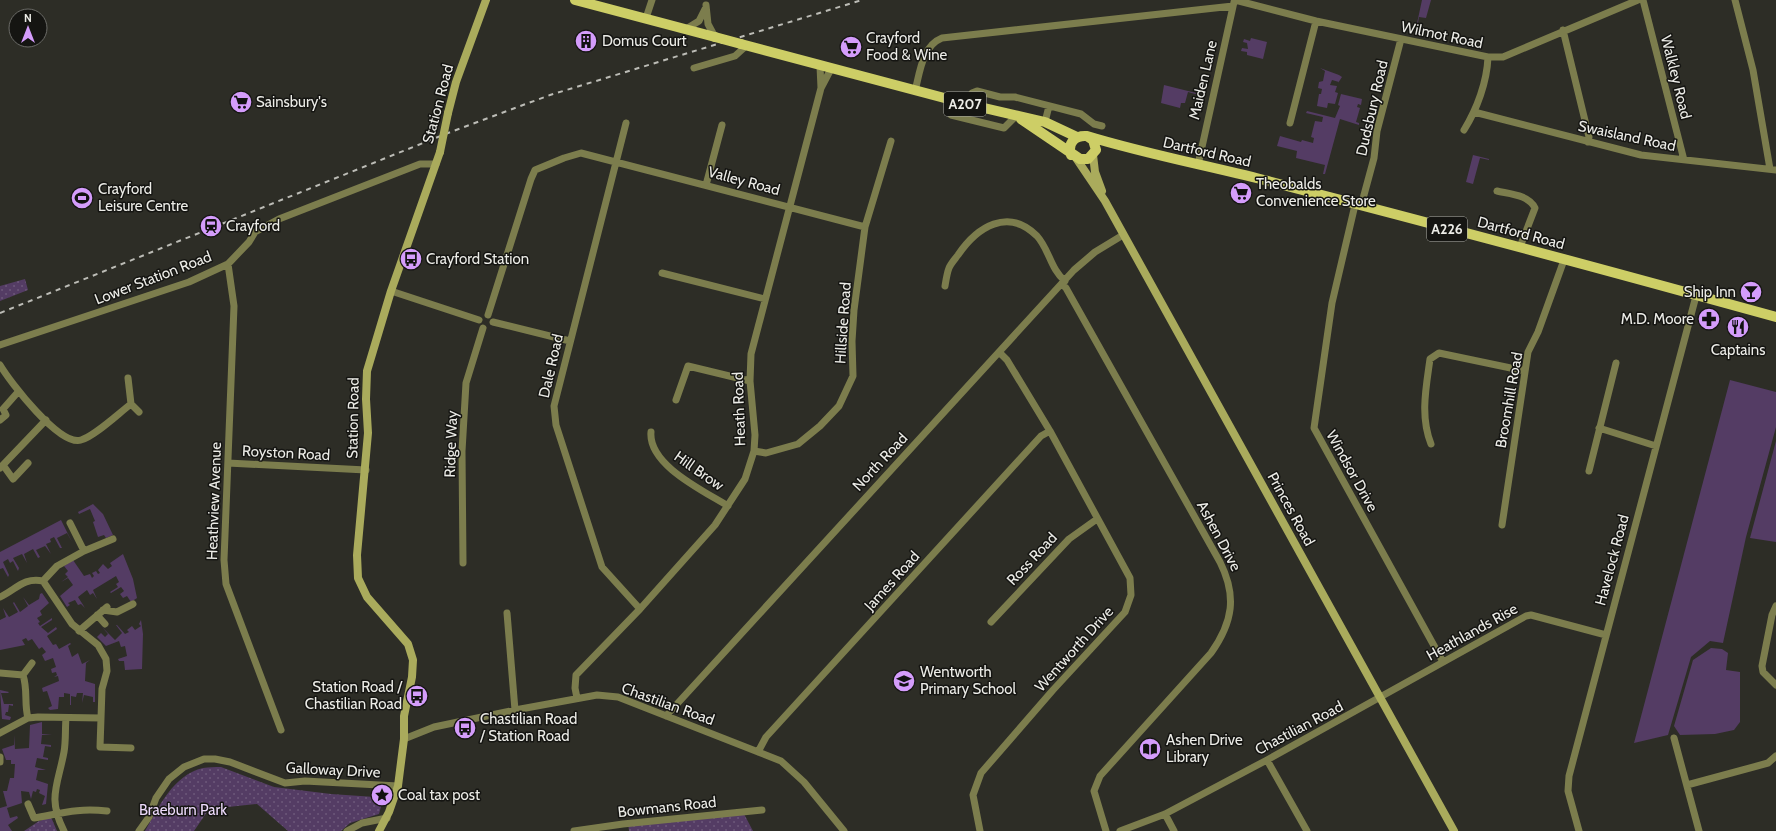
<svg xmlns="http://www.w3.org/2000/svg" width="1776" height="831" viewBox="0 0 1776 831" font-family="Cabin,sans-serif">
<defs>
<pattern id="grass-dots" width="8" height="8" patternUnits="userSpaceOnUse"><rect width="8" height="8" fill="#543c64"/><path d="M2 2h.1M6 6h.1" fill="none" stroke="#6d587a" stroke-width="1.8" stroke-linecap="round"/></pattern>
</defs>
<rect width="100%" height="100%" fill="#2d2d26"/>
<path fill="url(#grass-dots)" d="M25 279 28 290 0 301V286Z
M221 767 274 787 331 794 375 797 382 803 379 814 350 823 341 831H288L257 804 209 809 194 831H145C159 807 173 775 203 768 209 767 215 767 221 767Z
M744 814 753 831H629L628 823Z
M51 817 57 831H24L39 821Z"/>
<path fill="#543c64" d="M1422 0H1431L1426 18 1419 17 1417 28H1416Z
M1251 38 1267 42 1263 59 1247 55V52L1241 51 1242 48 1248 49 1247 43 1243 42 1244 39 1250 41Z
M1320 68 1339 75 1342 77 1338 83 1339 82 1332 80 1330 85 1337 86 1335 92 1338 93 1335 104 1328 103 1327 108 1317 106 1319 94H1321L1322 89 1318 88 1319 82 1323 81 1325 71Z
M1164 85 1200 94 1199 95 1188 92 1185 103H1181L1180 108 1161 103Z
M1341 94 1362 99 1361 105 1358 104 1357 107 1360 108 1356 122 1359 123V125L1340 119 1325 174H1323L1325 165 1296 158 1297 151 1277 146 1280 136 1301 142 1302 140 1313 143 1314 138 1311 137 1315 121 1322 122 1323 117 1306 113 1307 111 1335 118 1340 106 1338 105Z
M1473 155 1489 159V160L1480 158 1473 184 1466 182Z
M1730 380 1776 392V427L1746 537 1723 643 1710 641 1691 657 1668 735 1634 743Z
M1776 441V542L1750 538Z
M93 504 103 514 113 535 106 538 104 535 98 537 93 522 95 521 90 509 79 514 78 512Z
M61 520 72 542 67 533 57 538 62 548H60L54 537 50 539 51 542 46 544 51 554 45 546 36 550 40 557 38 558 33 549 24 554 27 563 22 554 13 558 19 568 18 571 13 561 10 563 8 559 3 562 9 575 8 577 3 568 0 569V552Z
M123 554 133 579 137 598 131 602 127 596 123 598 120 594 124 591 121 587 111 593 110 592 118 587 116 584 119 582 116 576 93 590 97 599 93 593 90 595 87 590 78 597 85 608 81 604 78 605 75 600 68 603 70 605 67 607 60 596 73 585 68 578 61 582 68 577 65 574 68 571 64 566 73 560 84 576 90 574 92 578 94 576 92 573 96 571 98 574 100 573 98 570 103 564 108 569 112 566 110 563Z
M42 593 49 603 40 611 42 615 37 618 40 622 38 623 40 626 52 618V620L41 627 48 633 56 627 57 629 47 636 53 645 56 644 59 649 70 643 71 644 68 646 72 657 78 653 82 664 90 660 86 663 85 681 95 684V702H93V697L84 695 82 703 83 693H77L76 697 71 696V705H70V694L64 693V697H59L58 709 50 710 48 708 52 706 47 691 43 692 42 688 59 681 58 676 54 677 57 675 56 672 52 673 51 669 56 667 53 658 45 661 42 655 46 652 42 647 39 649 32 639 28 641 26 638 22 640 25 645 0 650V620L6 617 3 608 9 617 18 612 13 603 14 602 20 612 28 606 23 597 29 605 39 599 40 594Z
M141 620 143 634 142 669 125 670 124 661H119L118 659 127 656 125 646 121 647 119 641 106 646 97 637 101 633 105 637 108 634 102 627 115 640 122 633 116 625H117L125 634 129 632 127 630 132 626 135 630 141 626 139 624Z
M1711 648 1722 649 1728 653 1726 670 1740 672V722L1734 730 1715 734 1680 735 1674 726 1693 660Z
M0 690 9 692 8 693H1L4 704H13V706L9 705 8 712H6L5 715 11 717 10 720 2 719Z
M42 722V734L52 735H42L41 744 51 745V747L45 746 43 757 48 758V760L37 758 35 767 46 770H38L36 780 48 784 46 804 42 805 45 796 39 793 40 790 37 789 36 792 33 791 31 799 29 792 21 791 22 803 7 808 10 818 17 816 18 818 8 825 12 831H0V808L7 806 3 791H7L10 778H14L15 764H11V760H6L2 749 14 745V735L15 749 29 748 30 725Z"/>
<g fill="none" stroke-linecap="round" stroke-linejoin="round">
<path stroke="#7c7d4d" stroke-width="7" d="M1235 0 1316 21 1488 57H1503L1638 0
M1643 0 1684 160
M1735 0 1753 70 1770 169
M706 5 708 24 715 37
M646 18 652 0
M686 29 699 21 705 9
M1563 30 1589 137 1588 142
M820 66 821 88
M694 68 735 56 746 46
M915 91C920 72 922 46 942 38L1233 6
M947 99 951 115 1004 128 1016 116
M967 104 972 93 977 91 1000 97H1015L1081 114 1094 124 1102 126
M1474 112 1641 155 1776 170
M1045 122 1049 106
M626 123 554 406 556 425 602 567 640 609
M1290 123 1316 21
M1464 130C1477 109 1487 82 1488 57
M1198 165 1234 2
M706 185 722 125
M1497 191C1510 194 1529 195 1535 208L1520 247
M1355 205 1332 303 1314 428 1443 662
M1361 206 1374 158 1377 131 1401 39
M228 264 234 306 224 560 226 584 281 730
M662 273 765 299
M1062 284 1066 288 1220 562C1237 596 1233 622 1211 653L1100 776 1094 791 1106 831
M945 286C946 280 947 273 949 268 951 263 955 259 958 255 977 227 1008 207 1037 236 1049 249 1051 270 1065 281
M391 291 479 320
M488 315 531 179 535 170 564 158 581 153 865 227
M493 322 570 341
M0 345 189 282 228 264 249 242 255 232 279 219 420 164H436
M0 365C10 382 60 447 81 440 95 436 119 413 131 404L128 378
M676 400 688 366 750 381
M131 404 139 412
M0 420 6 415 3 409 18 392
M1599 428 1656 446
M651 432C648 465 704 491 728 506
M1431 444C1420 416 1426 388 1430 359L1439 353 1525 371
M754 451 766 453 798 444 820 426 839 406 853 376 852 341 854 310 865 227 891 141
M228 463 366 470
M3 465 13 479 28 463
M0 468 46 420
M1589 471 1616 363
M1502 525 1528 352 1538 332 1564 260
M84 551 113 539
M463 563 462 451 466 383 483 328
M43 581 57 566 84 551 70 523
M0 597C16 590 23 577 43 581L72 624 98 645 106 659 107 671 102 689 100 747 131 748
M1776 606 1772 615 1762 666 1763 672 1776 685
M103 610 117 612 133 604
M507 613 515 710
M97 615 105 624
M991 622 1069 539 1097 519
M79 631 107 607
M0 673 23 675
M577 698 575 688 576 675 640 609 715 525 745 479 754 451 755 435 750 381 751 354 821 88 831 69
M666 716 1074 270 1095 252 1123 235
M28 718C24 704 28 690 23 675L32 663
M0 733 28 718 38 717 101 718
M1674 738 1699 831
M404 739 434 727 515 710 597 695 618 697 781 761 804 782 844 831
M758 752 766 737 1041 436 1050 431
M0 757V762
M1267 760 1307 831
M1687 785 1768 763 1776 756
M28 804 34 818C63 813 77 808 107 811
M1165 814 1174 831
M64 831C47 798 58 785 64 752 66 741 65 729 66 718
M139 831 149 817 156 798 169 779 184 767 204 759H215L230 762 285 783 305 781 398 786
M347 831 362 823 387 818
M574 831 623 824 762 810
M980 831 973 795 981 773 1053 690 1125 612 1131 595 1130 578 1050 431 1007 360 999 352
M1120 831 1165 814 1267 760 1526 616 1531 615 1606 635
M1579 831 1568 791 1569 776 1696 296"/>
<path stroke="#aaab5c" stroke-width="8" d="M448 113 456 82 486 0
M1093 155 1095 172 1102 191
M1076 158 1105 201 1454 831
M379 831 389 812 398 786 404 739V716L412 677 413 660 408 644 367 597 358 578 357 555 368 433 366 399 367 371 391 291 440 152"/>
<path stroke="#cdce66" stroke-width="10" d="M575 0 715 37
M741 44 967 104 1045 122 1077 137
M1021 119 1080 159H1088L1096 150 1093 140 1087 136
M1071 155C1067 142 1076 135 1087 136 1146 154 1205 165 1264 180 1435 224 1606 270 1776 317"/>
<path stroke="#bcbcb6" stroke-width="2" stroke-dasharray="5 5" stroke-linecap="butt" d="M0 313 448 133 550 95 862 0"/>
<path stroke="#aaab5c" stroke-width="8" d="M440 152 448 113"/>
<path stroke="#cdce66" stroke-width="10" d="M715 37 741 44"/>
</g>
<defs>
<g id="building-disc" transform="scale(1.15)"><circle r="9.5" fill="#d49cfb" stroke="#151512"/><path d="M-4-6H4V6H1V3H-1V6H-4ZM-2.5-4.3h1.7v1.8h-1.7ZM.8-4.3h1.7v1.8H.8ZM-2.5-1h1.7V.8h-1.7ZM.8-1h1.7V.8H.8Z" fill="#111"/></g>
<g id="supermarket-disc" transform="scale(1.15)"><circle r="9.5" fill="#d49cfb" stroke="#151512"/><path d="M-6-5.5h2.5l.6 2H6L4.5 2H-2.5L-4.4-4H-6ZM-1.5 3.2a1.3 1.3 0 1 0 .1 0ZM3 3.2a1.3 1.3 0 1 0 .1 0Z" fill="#111"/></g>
<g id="stadium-disc" transform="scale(1.15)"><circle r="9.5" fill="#d49cfb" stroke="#151512"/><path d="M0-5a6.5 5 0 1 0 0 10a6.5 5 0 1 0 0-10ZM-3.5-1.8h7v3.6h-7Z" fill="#111"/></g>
<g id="station-disc" transform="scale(1.15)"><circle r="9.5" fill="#d49cfb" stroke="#151512"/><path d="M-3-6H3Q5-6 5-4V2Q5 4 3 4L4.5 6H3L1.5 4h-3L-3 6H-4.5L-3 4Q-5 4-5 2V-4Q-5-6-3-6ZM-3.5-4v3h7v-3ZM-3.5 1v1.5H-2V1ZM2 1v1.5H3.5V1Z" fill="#111"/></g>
<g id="bus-disc" transform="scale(1.15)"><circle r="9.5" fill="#d49cfb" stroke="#151512"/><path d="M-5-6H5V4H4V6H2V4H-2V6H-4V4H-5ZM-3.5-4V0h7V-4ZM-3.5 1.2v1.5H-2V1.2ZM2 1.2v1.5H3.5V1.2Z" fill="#111"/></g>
<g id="bar-disc" transform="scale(1.15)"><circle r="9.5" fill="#d49cfb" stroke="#151512"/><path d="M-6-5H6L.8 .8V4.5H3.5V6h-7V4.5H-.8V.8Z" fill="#111"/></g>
<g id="pharmacy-disc" transform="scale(1.15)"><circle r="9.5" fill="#d49cfb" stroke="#151512"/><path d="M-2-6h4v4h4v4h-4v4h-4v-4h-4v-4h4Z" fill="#111"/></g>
<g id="restaurant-disc" transform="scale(1.15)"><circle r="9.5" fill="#d49cfb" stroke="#151512"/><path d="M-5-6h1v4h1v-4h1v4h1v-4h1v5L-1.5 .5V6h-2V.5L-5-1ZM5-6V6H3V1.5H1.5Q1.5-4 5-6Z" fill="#111"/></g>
<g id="school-disc" transform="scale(1.15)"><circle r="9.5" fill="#d49cfb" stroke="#151512"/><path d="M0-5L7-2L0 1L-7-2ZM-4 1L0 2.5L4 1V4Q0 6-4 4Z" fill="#111"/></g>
<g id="library-disc" transform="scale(1.15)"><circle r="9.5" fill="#d49cfb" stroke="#151512"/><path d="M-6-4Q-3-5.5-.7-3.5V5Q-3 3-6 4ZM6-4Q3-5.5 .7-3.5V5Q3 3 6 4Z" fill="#111"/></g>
<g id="sight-disc" transform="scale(1.15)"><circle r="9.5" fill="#d49cfb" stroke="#151512"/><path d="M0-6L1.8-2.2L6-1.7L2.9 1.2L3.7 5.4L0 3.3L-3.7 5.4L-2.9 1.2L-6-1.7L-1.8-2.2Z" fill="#111"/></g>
</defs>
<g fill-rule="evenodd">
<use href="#building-disc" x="586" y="41"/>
<use href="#supermarket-disc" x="851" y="47"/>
<use href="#supermarket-disc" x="241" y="102"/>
<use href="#supermarket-disc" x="1241" y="193"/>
<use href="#stadium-disc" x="82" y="198"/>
<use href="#station-disc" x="211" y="226"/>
<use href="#bus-disc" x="411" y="259"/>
<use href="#bar-disc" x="1751" y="292"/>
<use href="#pharmacy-disc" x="1709" y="319"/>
<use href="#restaurant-disc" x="1738" y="327"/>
<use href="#school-disc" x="904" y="681"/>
<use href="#bus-disc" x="417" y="696"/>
<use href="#bus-disc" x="465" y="728"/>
<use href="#library-disc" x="1150" y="749"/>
<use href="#sight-disc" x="382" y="795"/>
</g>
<g text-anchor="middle" stroke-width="3" stroke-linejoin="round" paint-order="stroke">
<g fill="#151512" stroke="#acaca7" stroke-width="1">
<rect x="944" y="92" width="42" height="24" rx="3"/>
<rect x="1427" y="217" width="40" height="24" rx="3"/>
</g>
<g font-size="14" font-weight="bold" fill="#ecece7">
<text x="965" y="109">A207</text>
<text x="1447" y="234">A226</text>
</g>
<g font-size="15" fill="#ecece7" stroke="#151512">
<text transform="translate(1442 35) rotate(12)" y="5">Wilmot Road</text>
<text transform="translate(1676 77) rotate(76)" y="5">Walkley Road</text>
<text transform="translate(1203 80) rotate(-77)" y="5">Maiden Lane</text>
<text transform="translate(438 104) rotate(-75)" y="5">Station Road</text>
<text transform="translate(1372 108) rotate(-77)" y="5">Dudsbury Road</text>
<text transform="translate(1627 136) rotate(12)" y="5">Swaisland Road</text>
<text transform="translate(1207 152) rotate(13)" y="5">Dartford Road</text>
<text transform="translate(744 181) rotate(15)" y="5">Valley Road</text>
<text transform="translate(1521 233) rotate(15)" y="5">Dartford Road</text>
<text transform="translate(153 278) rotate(-21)" y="5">Lower Station Road</text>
<text transform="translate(843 323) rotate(-86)" y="5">Hillside Road</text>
<text transform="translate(551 366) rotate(-77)" y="5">Dale Road</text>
<text transform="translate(1509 400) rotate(-80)" y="5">Broomhill Road</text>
<text transform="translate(739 409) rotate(-92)" y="5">Heath Road</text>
<text transform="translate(353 418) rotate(-89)" y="5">Station Road</text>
<text transform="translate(451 444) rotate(-88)" y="5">Ridge Way</text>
<text transform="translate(286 453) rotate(3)" y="5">Royston Road</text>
<text transform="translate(880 462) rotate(-47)" y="5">North Road</text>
<text transform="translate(699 471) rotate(35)" y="5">Hill Brow</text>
<text transform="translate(1352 471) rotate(61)" y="5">Windsor Drive</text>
<text transform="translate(214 501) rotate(-88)" y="5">Heathview Avenue</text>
<text transform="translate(1291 509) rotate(61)" y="5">Princes Road</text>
<text transform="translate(1219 536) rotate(62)" y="5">Ashen Drive</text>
<text transform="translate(1032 559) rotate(-47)" y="5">Ross Road</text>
<text transform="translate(1612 560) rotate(-75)" y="5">Havelock Road</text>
<text transform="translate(892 581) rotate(-48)" y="5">James Road</text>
<text transform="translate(1472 632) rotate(-29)" y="5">Heathlands Rise</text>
<text transform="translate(1074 649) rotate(-48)" y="5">Wentworth Drive</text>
<text transform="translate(668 704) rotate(20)" y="5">Chastilian Road</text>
<text transform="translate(1299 728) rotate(-28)" y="5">Chastilian Road</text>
<text transform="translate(333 770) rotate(3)" y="5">Galloway Drive</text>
<text transform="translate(667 807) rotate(-6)" y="5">Bowmans Road</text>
</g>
<g font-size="15" fill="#ecece7" stroke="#151512" text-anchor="start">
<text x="866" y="43">Crayford<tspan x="866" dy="17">Food &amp; Wine</tspan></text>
<text x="602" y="46">Domus Court</text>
<text x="256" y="107">Sainsbury's</text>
<text x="1256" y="189">Theobalds<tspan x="1256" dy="17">Convenience Store</tspan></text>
<text x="98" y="194">Crayford<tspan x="98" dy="17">Leisure Centre</tspan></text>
<text x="226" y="231">Crayford</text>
<text x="426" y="264">Crayford Station</text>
<text x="1736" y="297" text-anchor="end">Ship Inn</text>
<text x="1694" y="324" text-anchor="end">M.D. Moore</text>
<text x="1738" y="355" text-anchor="middle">Captains</text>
<text x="920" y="677">Wentworth<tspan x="920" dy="17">Primary School</tspan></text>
<text x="402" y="692" text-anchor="end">Station Road /<tspan x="402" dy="17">Chastilian Road</tspan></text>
<text x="480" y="724">Chastilian Road<tspan x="480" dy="17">/ Station Road</tspan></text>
<text x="1166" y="745">Ashen Drive<tspan x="1166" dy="17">Library</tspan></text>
<text x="398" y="800">Coal tax post</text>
</g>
<g font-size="15" fill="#ecd9fa" stroke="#151512">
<text x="183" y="815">Braeburn Park</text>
</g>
</g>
<g transform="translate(28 28)"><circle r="19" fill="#151512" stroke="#6b6b67"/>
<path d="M0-3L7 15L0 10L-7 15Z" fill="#d49cfb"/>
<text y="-6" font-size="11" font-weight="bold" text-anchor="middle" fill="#ecece7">N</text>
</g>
</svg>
